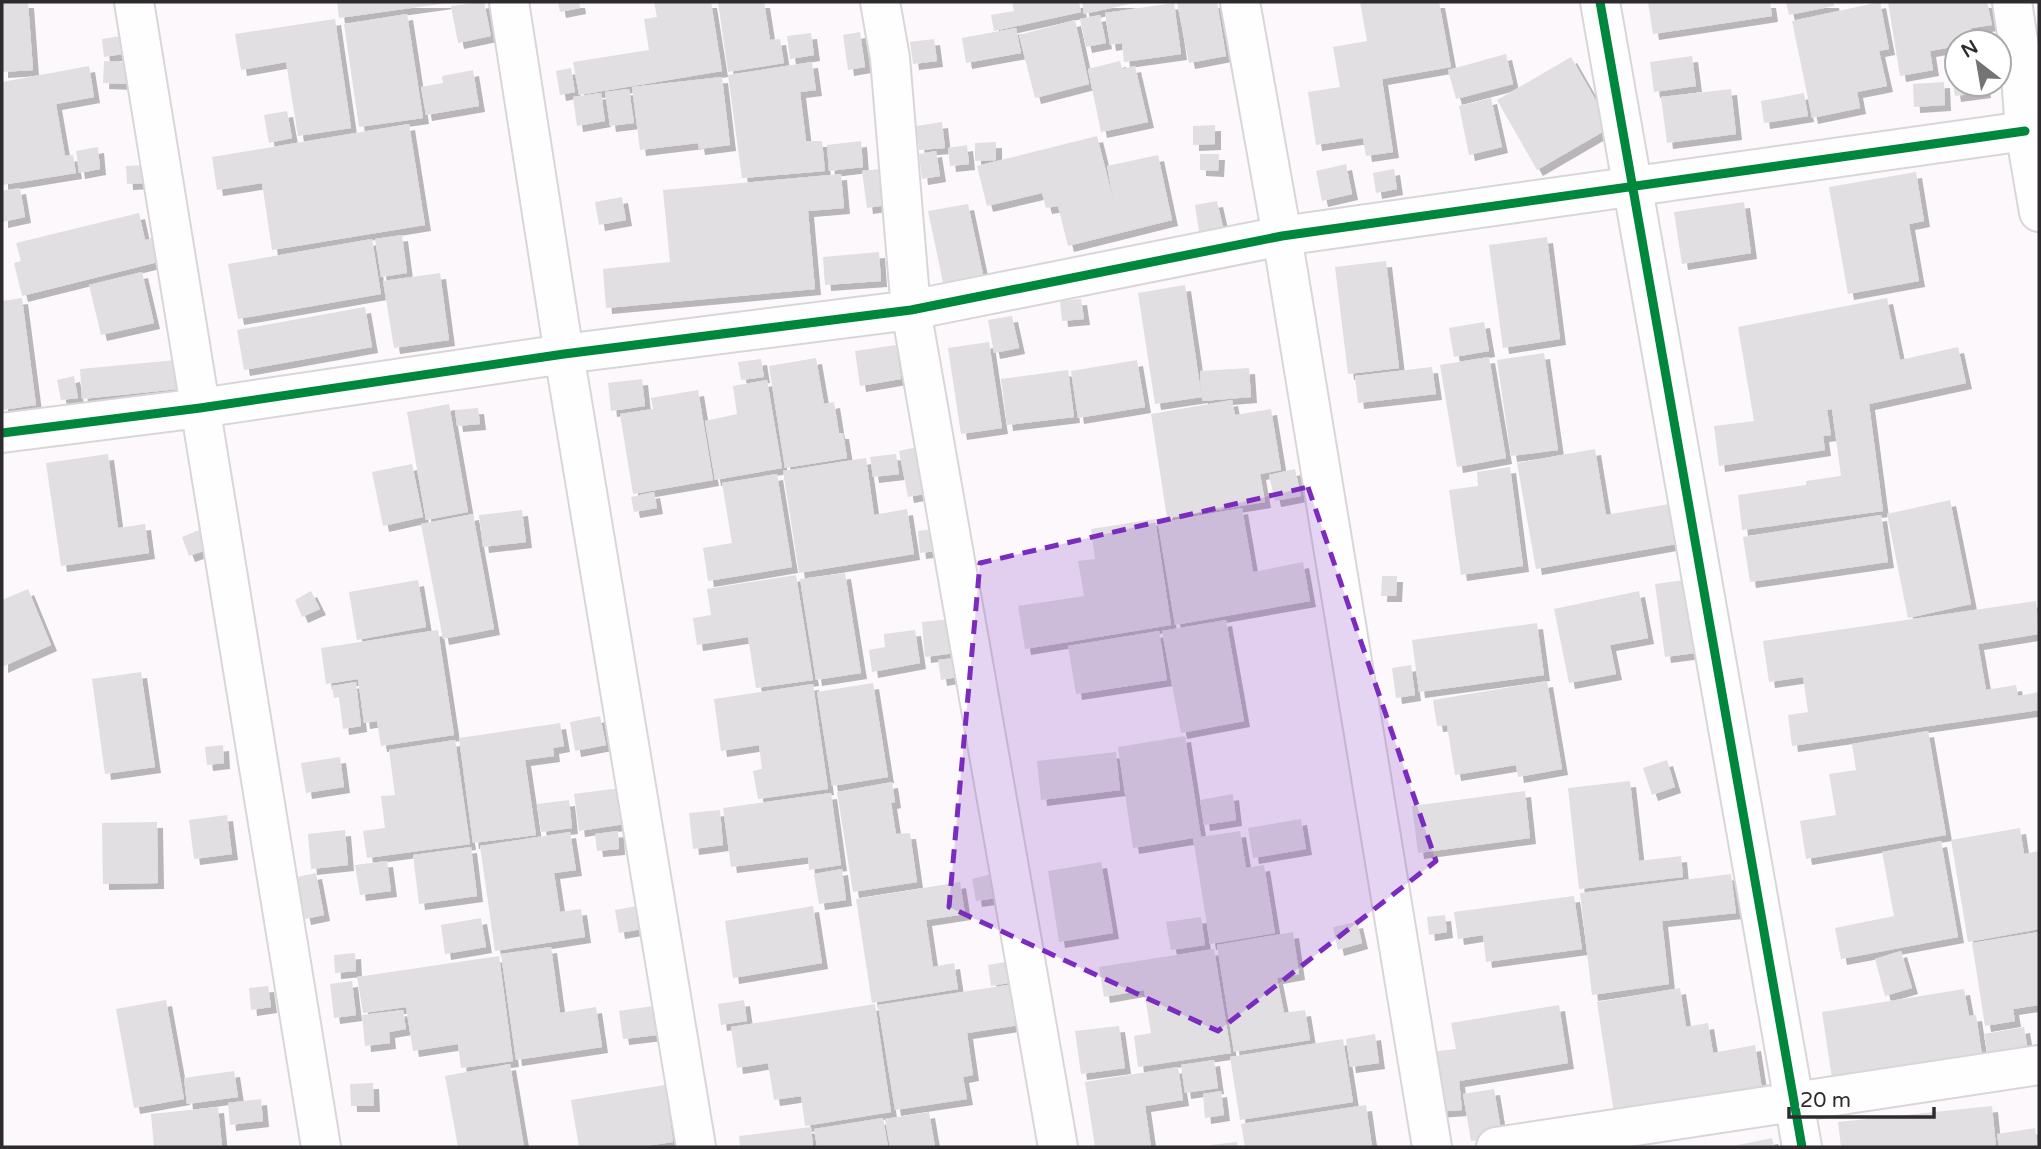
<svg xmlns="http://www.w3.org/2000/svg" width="2041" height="1149" viewBox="0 0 2041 1149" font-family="'Varela Round',sans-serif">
<defs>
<filter id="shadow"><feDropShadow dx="6" dy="6" stdDeviation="0" flood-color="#0004"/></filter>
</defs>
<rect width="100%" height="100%" fill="#fcf8fc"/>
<path fill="#e1dfe2" filter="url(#shadow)" d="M2 2H28L33 70 2 72Z
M337 2H446L447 3 339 18Z
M484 2 491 36 458 43 451 6Z
M558 2H579L580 8 560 12Z
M654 2H711L722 71 579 95 573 62 649 50 644 19 657 17Z
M718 2H764L770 40 780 39 784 63 728 72Z
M1012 2H1079L1081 12 994 31 991 15 1014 11Z
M1082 2H1134V3L1084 14Z
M1177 2H1217L1226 56 1189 63Z
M1360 2H1439L1451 67 1382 79 1393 152 1366 156 1363 138 1316 145 1308 92 1340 87 1333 47 1367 41Z
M1648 2H1770L1772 16 1653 34Z
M1786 2H1833L1834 6 1789 15Z
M1880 2 1889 49 1879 51 1887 86 1857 92 1860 108 1812 118 1792 21Z
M1888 2H1987L1992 25 1971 28 1973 42H1957V46L1930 51 1933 70 1900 76Z
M1174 3 1181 54 1124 62 1122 43 1110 45 1105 13Z
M407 14 423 118 359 127 344 24Z
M1100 15 1106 43 1086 47 1080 19Z
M335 19 351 128 298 136 286 62 241 70 235 34Z
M1075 20 1089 84 1035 98 1019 35Z
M1016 28 1021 53 966 63 962 38Z
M860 32 865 67 848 70 843 35Z
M811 33 814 55 790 59 787 36Z
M121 36 123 54 104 57 102 39Z
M934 39 937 61 913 64 910 42Z
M1506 54 1513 84 1456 99 1448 70Z
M1692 56 1696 86 1654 92 1650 62Z
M1571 57 1611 127 1537 170 1497 100Z
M104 61 127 62V84L103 83Z
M1120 61 1122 69 1135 66 1148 122 1101 132 1088 69Z
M812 62 816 90 800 92 806 141H822L825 171 742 178 728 75Z
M89 66 94 97 56 104 65 156 73 155 76 173 2 185V82Z
M571 68 575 92 560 95 556 71Z
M473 70 479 106 426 115 421 87 443 83 442 76Z
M1957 75V84H1984L1985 92 1955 96 1952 76Z
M722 77 730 145 699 149 698 143 640 150 632 87Z
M1944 82 1945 105 1914 107 1913 84Z
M629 89 634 123 610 126 605 92Z
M1731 89 1736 134 1667 143 1661 97Z
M601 93 605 121 577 126 573 97Z
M1804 93 1808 116 1764 123 1761 101Z
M1491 98 1502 147 1469 155 1459 106Z
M287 111 292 138 269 143 264 115Z
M942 122 945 148 919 150 916 126Z
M409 124 425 225 272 250 262 183 217 190 212 157Z
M1215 125V144L1193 145V126Z
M1097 136 1114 203 1107 166 1158 155 1172 220 1068 246 1058 206 1046 208 1042 193 987 206 977 166Z
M861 141 863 167 829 171 827 145Z
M996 142V160L975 161V143Z
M967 145 969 164 950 166 948 148Z
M98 147 100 169 79 173 76 151Z
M936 151 940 176 922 179 919 154Z
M1200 154H1219L1218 171 1200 170Z
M1346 164 1352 194 1322 201 1316 171Z
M145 165 146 183 127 184 126 166Z
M889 168 894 204 867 208 862 171Z
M1394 169 1397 189 1376 193 1373 173Z
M1916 172 1924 221 1909 224 1919 281 1848 294 1829 187Z
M841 174 844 208 808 211 815 289 606 308 603 269 670 262 663 190Z
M20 188 25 217 2 222V191Z
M622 197 626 220 599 225 595 202Z
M1217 201 1223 227 1199 232 1195 205Z
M1744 202 1751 253 1682 264 1674 212Z
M968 204 984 279 944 287 928 211Z
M139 213 145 240 157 237 162 261 22 296 14 263 21 261 16 243Z
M402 235 407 273 381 277 375 239Z
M1547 237 1560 339 1503 348 1489 245Z
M372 239 381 294 238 319 228 264Z
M879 252 881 281 825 285 823 257Z
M1386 261 1399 368 1348 374 1335 267Z
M142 272 154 323 101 335 89 285Z
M440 273 449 340 394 348 383 281Z
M1185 285 1201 393 1200 371 1249 368 1251 397 1202 401V397L1155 404 1138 293Z
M22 298 36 405 2 410V301Z
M1887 298 1900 360 1958 347 1966 383 1869 404 1883 511 1742 530 1738 495 1806 485V481L1841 476 1832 409 1827 410 1831 435 1823 436 1825 450 1719 466 1714 426 1754 421 1738 327Z
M1081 299 1084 319 1062 321 1060 301Z
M365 307 372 347 244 370 237 330Z
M1012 316 1019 348 994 353 988 320Z
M1484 322 1489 351 1454 357 1449 328Z
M989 342 1002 428 961 434 948 348Z
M896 345 901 379 860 386 855 351Z
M1544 353 1558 450 1511 456 1497 360Z
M1489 357 1506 458 1457 467 1440 365Z
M816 358 824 404 834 402 839 433H843L847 458 785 468 769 366Z
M761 359 764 377 741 380 738 362Z
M176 360 178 389 82 399 80 369Z
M1137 360 1145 407 1078 418 1071 371Z
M1432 367 1436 394 1358 403 1355 376Z
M1068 370 1074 417 1007 425 1001 379Z
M74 376 78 398 61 400 57 380Z
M642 379 645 406 611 411 608 383Z
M767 380 782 468 715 480 705 421 737 414 733 386Z
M698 390 713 480 633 494 620 414 653 409 651 398Z
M1232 400 1235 415 1271 409 1281 470 1260 474 1265 502 1167 518 1151 414Z
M449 404 468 512 426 520 407 412Z
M478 408 480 424 457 426 455 410Z
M926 445 935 492 908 497 899 451Z
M1595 449 1606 515 1675 503 1682 543 1536 569 1517 463Z
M108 454 118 528 145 524 149 553 61 566 46 463Z
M896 454 899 474 873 477 870 457Z
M866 458 874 515 907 509 914 554 799 573 783 471Z
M412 464 423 517 383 526 372 472Z
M1510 467 1523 566 1461 575 1449 490 1478 486 1477 472Z
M1295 469 1301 496 1275 501 1269 475Z
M777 474 792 567 708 581 703 548 732 543 722 483Z
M654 492 657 508 634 512 631 497Z
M1950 500 1971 604 1908 618 1887 514Z
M1242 508 1253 572 1303 562 1310 601 1175 625 1158 523Z
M522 510 526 542 483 547 479 515Z
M473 514 494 629 443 639 421 524Z
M1881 515 1888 562 1750 582 1743 537Z
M1155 519 1171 625 1025 649 1018 606 1084 596 1078 561 1095 559 1091 529Z
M204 528 212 548 189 556 182 537Z
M942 528 944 550 920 553 918 531Z
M845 573 861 673 816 680 800 579Z
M796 575 813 680 756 688 748 637 697 645 693 618 711 615 707 589Z
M1382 576H1397L1396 596H1381Z
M418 580 426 627 357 640 349 592Z
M1684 580 1695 653 1665 657 1655 584Z
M28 589 51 645 2 667V600Z
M311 591 320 609 302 617 295 600Z
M1639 591 1648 638 1610 645 1616 674 1569 683 1554 609Z
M2036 601 2039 634 1978 644 1986 690 2016 685 2018 696 2039 692V710L1792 746 1788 715 1808 712 1803 677 1769 682 1763 641Z
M952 619 955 653 925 657 922 622Z
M1226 620 1244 721 1181 733 1162 631Z
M1537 623 1544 675 1419 692 1412 640Z
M438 630 454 735 381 746 377 721 364 723 358 679 326 684 321 648Z
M915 630 920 663 872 672 869 650 885 647 884 634Z
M1159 631 1167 680 1076 694 1068 646Z
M954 658 957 677 941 680 938 660Z
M1411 665 1415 695 1396 698 1392 668Z
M141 672 155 767 105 774 92 679Z
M1547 681 1562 769 1518 777 1516 765 1455 775 1447 725 1437 726 1433 700Z
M356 682 361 726 343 729 339 697 334 698 332 686Z
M873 683 888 777 832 786 817 692Z
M813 684 828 789 758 799 753 771 762 769 759 745 721 751 714 699Z
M600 716 606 745 575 751 570 722Z
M560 723 564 746 553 748 554 756 525 760 536 835 473 843 459 738Z
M1928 731 1946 835 1806 859 1800 821 1836 815 1829 774 1856 770 1852 744Z
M1185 736 1201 837 1240 831 1246 868 1264 865 1275 933 1210 944 1193 838 1133 848 1118 747Z
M455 740 470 844 367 858 363 831 385 828 381 796 395 795 389 750Z
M223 745 224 763 207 765 205 747Z
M1116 752 1120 790 1041 800 1037 761Z
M340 757 344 787 306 793 301 763Z
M1667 760 1675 787 1652 795 1643 768Z
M1630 781 1639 861 1681 856 1683 877 1579 889 1568 788Z
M892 782 895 802 891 803 896 834 910 833 917 882 853 892 837 792Z
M620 788 625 824 579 831 574 794Z
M1525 791 1530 838 1418 853 1412 806Z
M831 793 841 865 809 870 808 857 731 867 723 808Z
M1233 794 1236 820 1204 825 1200 800Z
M569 800 572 828 541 832 537 804Z
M720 810 723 845 693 849 689 813Z
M227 815 232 854 194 859 189 820Z
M1301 819 1306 849 1253 858 1248 828Z
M157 822 158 883 103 884 102 823Z
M2020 828 2024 854 2039 851V929L1968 942 1951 840Z
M345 830 348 865 311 869 308 834Z
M618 831 619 849 597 851 595 834Z
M570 832 576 870 554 873 560 912 581 909 585 937 495 951 480 846Z
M1941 841 1958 937 1841 959 1835 928 1894 916 1882 852Z
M471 847 477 896 419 904 413 855Z
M387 861 391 891 360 895 355 865Z
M1101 862 1113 933 1059 942 1048 871Z
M842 869 846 900 819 904 814 874Z
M316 873 324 915 305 919 297 877Z
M991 874 996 898 976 901 972 879Z
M1731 874 1736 913 1662 921 1669 984 1592 995 1580 893Z
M960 882 965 914 926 920 933 967 954 963 958 989 872 1003 856 899Z
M1574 896 1582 949 1486 962 1483 935 1458 939 1454 912Z
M637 906 642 929 619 933 615 910Z
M813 906 822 963 733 978 725 921Z
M1445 915 1447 932 1429 935 1427 917Z
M1201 917 1205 945 1171 950 1166 922Z
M481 918 486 947 445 954 441 925Z
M1357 922 1362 943 1338 950 1333 927Z
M1293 932 1299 974 1277 978 1284 1013 1305 1010 1310 1040 1234 1052 1217 945Z
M2039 932V1005L2013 1009 2015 1021 1985 1026 1972 943Z
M551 947 560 1013 596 1007 602 1047 516 1060 501 954Z
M1214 949 1231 1053 1138 1067 1134 1036 1151 1033 1144 990 1104 997 1099 967Z
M1901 951 1912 988 1885 996 1875 959Z
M355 953 356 971 335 973 334 955Z
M499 956 513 1061 461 1068 458 1044 413 1051 406 1007 363 1013 357 977Z
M1011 961 1014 982 991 986 988 965Z
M352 981 356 1015 334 1018 330 984Z
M1014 984 1020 1025 967 1033 973 1075 963 1077 967 1099 895 1110 878 1005Z
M268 986 271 1007 251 1010 249 988Z
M1680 988 1686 1027 1708 1023 1713 1053 1755 1045 1762 1089 1614 1113 1597 1002Z
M1964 989 1969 1016 1976 1015 1982 1055 1833 1085 1822 1012Z
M166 1000 184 1099 134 1108 116 1009Z
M744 1000 747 1021 721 1025 718 1004Z
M875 1004 891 1112 805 1126 801 1096 774 1100 768 1063 737 1068 731 1027Z
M1559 1005 1568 1063 1459 1081 1462 1110 1434 1112 1429 1052 1456 1049 1451 1023Z
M653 1006 657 1035 623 1039 619 1011Z
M403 1010 406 1029 389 1032 390 1043 365 1046 362 1015Z
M1119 1026 1125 1068 1081 1074 1075 1031Z
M2024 1027 2029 1057 1989 1064 1984 1034Z
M1375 1034 1379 1063 1350 1067 1346 1039Z
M1343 1039 1353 1102 1240 1120 1230 1057Z
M1214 1060 1218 1088 1185 1093 1181 1065Z
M510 1064 524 1147H458L445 1076Z
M1178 1067 1183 1100 1145 1106 1151 1147H1095L1085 1082Z
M234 1071 238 1097 187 1104 184 1078Z
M373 1083 374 1106H351L350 1084Z
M665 1085 673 1142 639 1147H579L571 1100Z
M1494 1089 1502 1136 1471 1141 1463 1094Z
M1221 1091 1224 1115 1205 1118 1203 1094Z
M261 1099 263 1121 230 1125 228 1103Z
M1366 1105 1372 1147H1245L1241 1124Z
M1992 1106 1996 1147H1841L1838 1122Z
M218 1107 222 1147H154L151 1114Z
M929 1112 935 1147H890L885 1119Z
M883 1118 888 1147H817L814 1129Z
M811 1127 813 1147H740L739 1136Z
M2035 1128 2038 1147H1999L1997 1134Z
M1772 1138 1774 1147H1734V1146Z
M1237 1142 1238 1147H1212L1211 1145Z"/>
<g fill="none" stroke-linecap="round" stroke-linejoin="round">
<g stroke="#d9d6d9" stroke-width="42">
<path id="minor" d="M134 2 321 1147
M509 2 564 354 696 1147
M880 2 890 58 911 310 1058 1147
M1240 2 1282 236 1432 1147
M1600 2 1802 1147
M2012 2 2019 47 2025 131 2039 212
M2 433 200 408 564 354 911 310 1282 236 2025 131
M1496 1147 2039 1065"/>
</g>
<use href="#minor" stroke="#fffeff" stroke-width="38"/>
<g stroke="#fff" stroke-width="13">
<path id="cycleway" d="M1600 2 1802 1147
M2 433 200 408 564 354 911 310 1282 236 2025 131"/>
</g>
<use href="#cycleway" stroke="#00873e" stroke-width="9"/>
</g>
<path fill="#7b2cbf" fill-opacity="0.2" stroke="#7b2cbf" stroke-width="5" stroke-dasharray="14 9" stroke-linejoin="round" d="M1308 487 1436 861 1218 1031 949 907 980 563Z"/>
<rect width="2041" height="1149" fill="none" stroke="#2d2b2e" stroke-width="7"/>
<g transform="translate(1978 63) rotate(329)"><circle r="33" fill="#ffffff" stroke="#abaaab" stroke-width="2"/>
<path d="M0-5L12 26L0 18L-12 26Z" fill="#757376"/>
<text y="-10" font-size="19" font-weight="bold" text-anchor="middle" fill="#2d2b2e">N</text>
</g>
<path d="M1789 1107v10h145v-10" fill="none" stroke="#2d2b2e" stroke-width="3.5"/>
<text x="1800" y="1107" font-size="21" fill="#2d2b2e" stroke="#ffffff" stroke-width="5" paint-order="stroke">20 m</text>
</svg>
